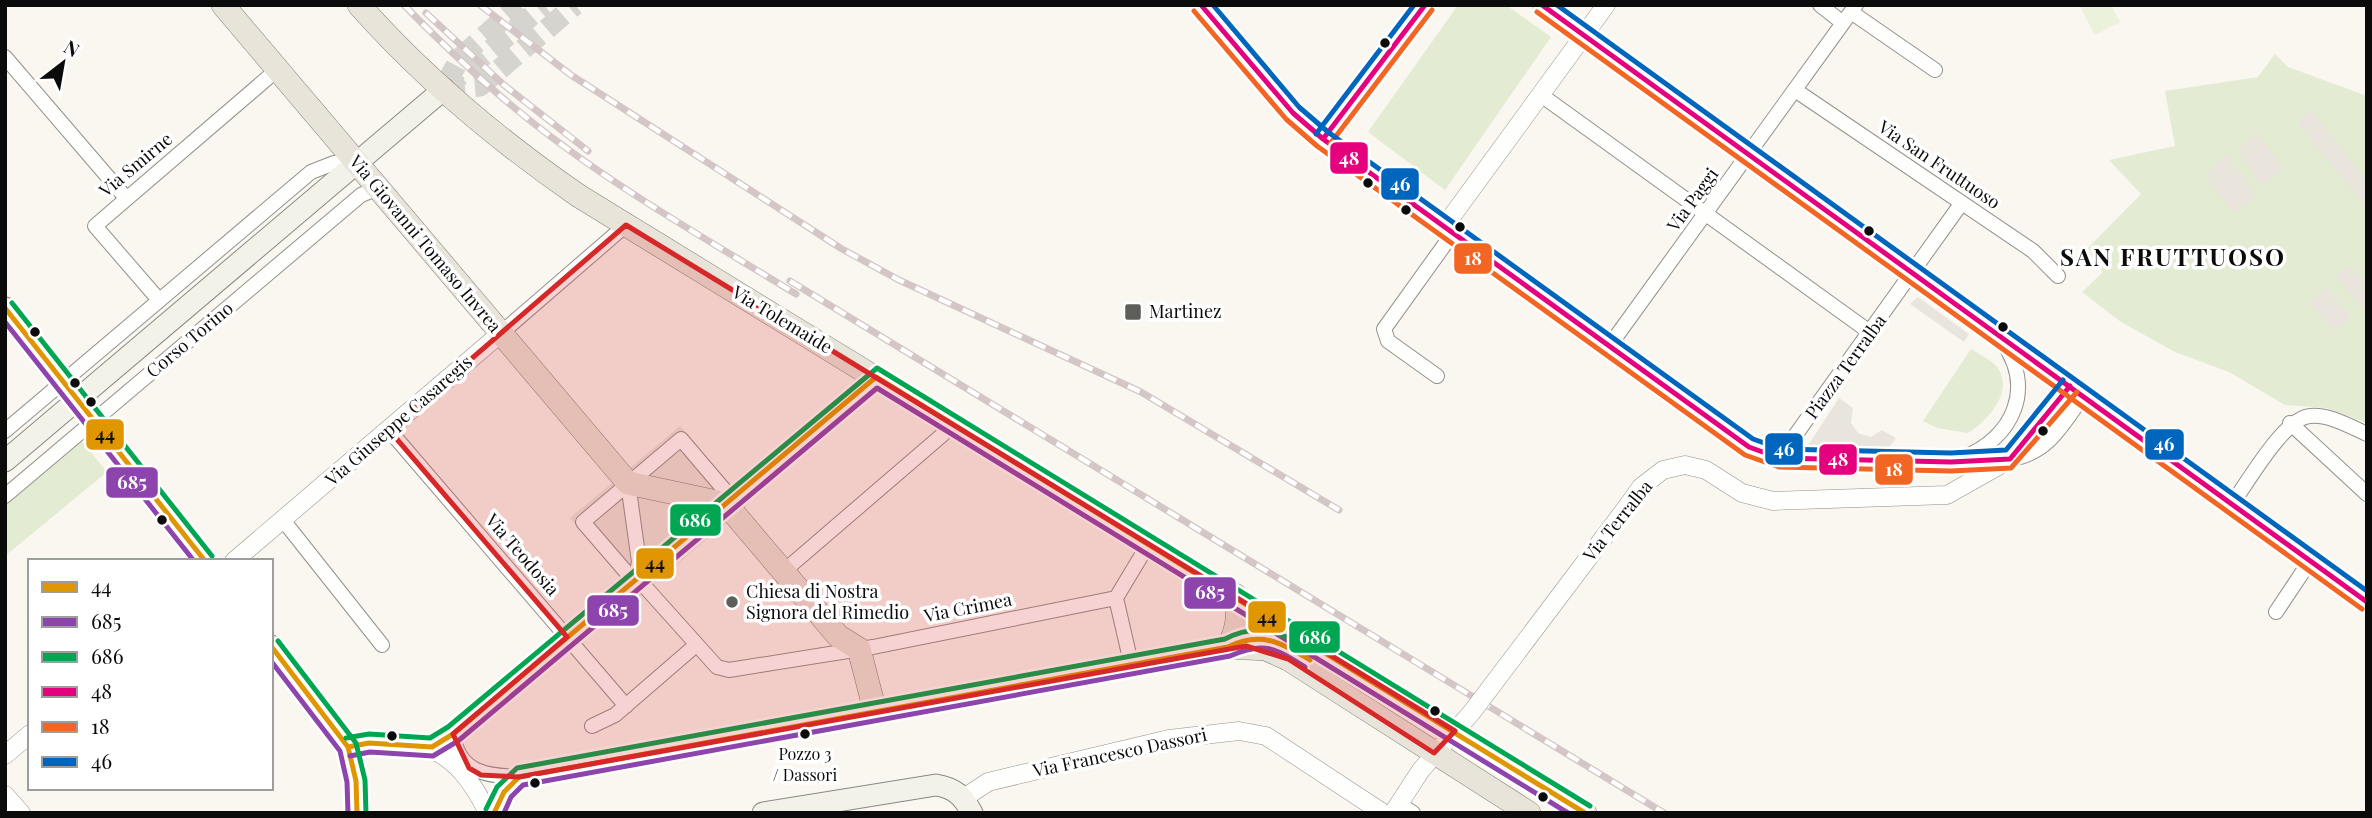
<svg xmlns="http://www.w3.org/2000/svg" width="2372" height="818" viewBox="0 0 2372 818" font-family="'Playfair Display',serif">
<rect width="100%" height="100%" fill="#f9f7f0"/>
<path fill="#e3ecd2" d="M1458 5H1506L1551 37 1445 190 1368 132Z
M2275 54 2288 67 2367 96V423L2326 408 2285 405 2229 372 2175 352 2121 322 2082 292 2103 272 2084 252 2141 194 2109 160 2175 146 2165 91 2258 77Z
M1971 349C1979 354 1993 361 1998 368 2014 393 1987 421 1968 433L1937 428 1923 421Z
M82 441 107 472 5 556V505Z"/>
<path fill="#ecf1db" d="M2079 5H2111L2120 22 2095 35Z"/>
<path fill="#e9e5dc" d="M2310 109 2367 181V208L2297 122Z
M2256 133 2284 168 2263 187 2237 151Z
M2226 154 2255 194 2235 214 2205 176Z
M2350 266 2367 286V304L2362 307 2336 277Z
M2326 288 2351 317 2335 332 2309 302Z
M1918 297 1969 334 1964 342 1910 304Z
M1839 398 1853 408 1851 423 1858 433 1871 437 1882 430 1896 438 1886 452 1805 450Z
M680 426 748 505 638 597 570 518Z"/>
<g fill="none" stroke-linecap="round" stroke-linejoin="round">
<path stroke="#d5d4ce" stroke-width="21" stroke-dasharray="21 10" stroke-linecap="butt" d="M446 84 460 58 519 5
M444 89 480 86 575 5
M444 89 544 5"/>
<g stroke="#92918e" stroke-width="16">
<path id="minor" d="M1820 5 1843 23
M1851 12 1935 70
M5 57 126 198
M1795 90 2033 251 2058 276
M1541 95 1871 333
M159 300 95 226 278 69
M500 334 626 225
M1610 345 1856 5
M1437 376 1388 341 1384 329 1453 233
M2290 423 2367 494
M389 430 626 706
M5 431 311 172 334 163 357 161
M1779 458 1961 204
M1962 458C2014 438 2036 387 2001 340
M2010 459C2048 454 2062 425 2083 396
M628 483 639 562 635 581
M5 496 361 195 378 188
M726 504 727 493 681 439 583 522 627 573 647 589 717 667 729 670 873 647 1116 598 1149 543
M2232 504C2248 482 2284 418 2310 416 2329 414 2349 426 2367 434
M283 520 382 645
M784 571 955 424
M1116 598 1131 663
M2276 612 2310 561
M592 726 615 715 696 645
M453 734C458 773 487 776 519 777
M432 747 453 734 876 377
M1399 804 1413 813"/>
</g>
<g stroke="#92918e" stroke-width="19">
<path id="tertiary" d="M1201 5 1293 113 1323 139 1749 447 1779 458 1951 462 2010 459 2070 386
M1542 5 2367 602
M1323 139 1425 5
M1444 227 1606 5
M1629 504 1641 487 1663 470 1685 465 1706 470 1742 493 1773 501 1947 495 2009 460
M234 561 500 334
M348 747C420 734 455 746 488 813
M5 755 30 734
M5 795 21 813
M964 798 988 782 1169 739 1239 731 1266 736 1383 813
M494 813 504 792 519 777 875 711
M1393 813 1421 770 1472 712"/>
</g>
<g stroke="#898885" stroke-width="23">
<path id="secondary" d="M5 308 205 561
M5 461 444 89
M271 646 348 747 356 781 357 813
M763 813 936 785C955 788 963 796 972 813"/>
</g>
<g stroke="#7f7f7b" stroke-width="24">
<path id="primary" d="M223 5 628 483 726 504 838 636 859 649 875 711 1228 647 1266 649 1288 659 1529 813
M359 5C424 78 499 141 579 196L1585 813
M1228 647C1238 629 1239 615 1235 595"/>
</g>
<use href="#minor" stroke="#fefefd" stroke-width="14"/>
<use href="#tertiary" stroke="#fefefd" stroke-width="18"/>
<use href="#secondary" stroke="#f3f2e9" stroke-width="21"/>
<use href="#primary" stroke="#e9e4d9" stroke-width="23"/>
<g stroke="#d4c6c6" stroke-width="7">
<path id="rail" d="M404 5C450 52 498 97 550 136 628 195 713 243 796 294
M480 5 571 75 842 249 899 280 1141 392 1339 510
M426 13 504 85 588 151
M790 281 1664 813"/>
</g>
<use href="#rail" stroke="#fff" stroke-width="4.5" stroke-dasharray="13" stroke-linecap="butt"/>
<g stroke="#92918e" stroke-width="19" stroke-linecap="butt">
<path id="tertiary-bridge" d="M1472 712 1629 504"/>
</g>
<use href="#tertiary-bridge" stroke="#fefefd" stroke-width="18"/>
<g stroke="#fff" stroke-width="10">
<path id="bus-1" d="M5 308 205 561
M271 646 348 747 356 781 357 813
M348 747 369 743 432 747 453 734 876 377 1585 813
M494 813 504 792 519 777 1228 647C1260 631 1281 642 1310 660"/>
</g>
<g stroke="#fff" stroke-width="10">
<path id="bus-2" d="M5 322 194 561
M271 661 340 751 347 782 348 813
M350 756 370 752 433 756 458 741 877 388 1568 813
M504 813 511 797 523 785 1230 656C1264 641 1275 648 1305 667"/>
</g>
<g stroke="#fff" stroke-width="10">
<path id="bus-3" d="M12 303 212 556
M278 641 356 743 365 780 366 813
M346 738 369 734 430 738 448 727 877 368 1590 806
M486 809 497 787 517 768 1225 639C1260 621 1284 633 1315 653"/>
</g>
<g stroke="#fff" stroke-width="10">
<path id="bus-4" d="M1201 5 1293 113 1323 139 1749 447 1779 458 1951 462 2010 459 2070 386
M1542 5 2367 602
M1323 139 1425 5"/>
</g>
<g stroke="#fff" stroke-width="10">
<path id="bus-5" d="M1194 11 1286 119 1317 146 1745 455 1779 467 1951 471 2011 468 2077 392
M1537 12 2362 609
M1330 144 1432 10"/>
</g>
<g stroke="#fff" stroke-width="10">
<path id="bus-6" d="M1213 5 1299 107 1328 132 1753 439 1781 449 1951 453 2006 450 2063 380
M1557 5 2367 591
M1316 134 1414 5"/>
</g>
<use href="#bus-1" stroke="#df9601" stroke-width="5"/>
<use href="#bus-2" stroke="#8e44ad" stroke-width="5"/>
<use href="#bus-3" stroke="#00a651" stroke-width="5"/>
<use href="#bus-4" stroke="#e5007d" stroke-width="5"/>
<use href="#bus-5" stroke="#f26522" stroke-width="5"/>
<use href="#bus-6" stroke="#0065bd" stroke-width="5"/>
</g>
<path fill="#d62828" fill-opacity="0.2" stroke="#d62828" stroke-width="5" stroke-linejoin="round" d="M626 225 1455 731 1434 753 1288 659 1246 646 519 777 481 775 469 768 453 734 567 637 389 430Z"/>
<g fill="#0b0b0b" stroke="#fff" stroke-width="2.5">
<circle cx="1385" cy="43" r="6"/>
<circle cx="1368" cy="183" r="6"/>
<circle cx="1406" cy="210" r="6"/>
<circle cx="1460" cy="227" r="6"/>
<circle cx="1869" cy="231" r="6"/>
<circle cx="2003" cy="327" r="6"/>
<circle cx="35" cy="332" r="6"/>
<circle cx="75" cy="383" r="6"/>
<circle cx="91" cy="402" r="6"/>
<circle cx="2043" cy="431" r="6"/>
<circle cx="162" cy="520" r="6"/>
<circle cx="1435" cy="711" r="6"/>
<circle cx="805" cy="734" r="6"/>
<circle cx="392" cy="736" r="6"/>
<circle cx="535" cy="783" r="6"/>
<circle cx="1543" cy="797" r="6"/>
</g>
<g fill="#5e5e5b" stroke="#fff" stroke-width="2.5">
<rect x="1124" y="303" width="18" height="18" rx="3.5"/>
<circle cx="732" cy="602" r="7"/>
</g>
<g text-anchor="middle" stroke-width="7" stroke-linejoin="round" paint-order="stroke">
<g font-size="16" fill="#0b0b0b" stroke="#fff">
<text x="805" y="760">Pozzo 3<tspan x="805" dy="21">/ Dassori</tspan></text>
</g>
<g font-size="18" fill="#0b0b0b" stroke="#fff">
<text transform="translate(136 165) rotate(-40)" y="6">Via Smirne</text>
<text transform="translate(1939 165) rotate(34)" y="6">Via San Fruttuoso</text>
<text transform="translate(1693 200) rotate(-54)" y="6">Via Paggi</text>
<text transform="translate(425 244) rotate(50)" y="6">Via Giovanni Tomaso Invrea</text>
<text transform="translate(782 320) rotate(31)" y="6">Via Tolemaide</text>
<text transform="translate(190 340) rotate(-40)" y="6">Corso Torino</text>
<text transform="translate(1846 367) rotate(-54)" y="6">Piazza Terralba</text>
<text transform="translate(399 421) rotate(-41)" y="6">Via Giuseppe Casaregis</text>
<text transform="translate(1618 521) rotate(-51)" y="6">Via Terralba</text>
<text transform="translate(522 555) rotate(49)" y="6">Via Teodosia</text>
<text transform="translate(968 608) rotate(-11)" y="6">Via Crimea</text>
<text transform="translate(1120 753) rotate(-12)" y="6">Via Francesco Dassori</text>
</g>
<g font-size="18" fill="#0b0b0b" stroke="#fff" text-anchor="start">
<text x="1149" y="318">Martinez</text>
<text x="746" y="598">Chiesa di Nostra<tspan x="746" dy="21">Signora del Rimedio</tspan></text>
</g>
<g font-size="24" font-weight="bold" letter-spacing="2" fill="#0b0b0b" stroke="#fff">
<text x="2173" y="266">SAN FRUTTUOSO</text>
</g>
</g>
<g stroke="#fff" stroke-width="2.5">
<rect x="1329" y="141" width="40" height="34" rx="7" fill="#e5007d"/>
<rect x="1380" y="167" width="40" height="34" rx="7" fill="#0065bd"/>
<rect x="1453" y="242" width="40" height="33" rx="7" fill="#f26522"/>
<rect x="85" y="418" width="40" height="33" rx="7" fill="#df9601"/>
<rect x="2144" y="428" width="41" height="33" rx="7" fill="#0065bd"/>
<rect x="1764" y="432" width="40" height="34" rx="7" fill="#0065bd"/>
<rect x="1818" y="443" width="40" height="33" rx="7" fill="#e5007d"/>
<rect x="1874" y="453" width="40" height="33" rx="7" fill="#f26522"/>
<rect x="105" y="466" width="54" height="33" rx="7" fill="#8e44ad"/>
<rect x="669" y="503" width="53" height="34" rx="7" fill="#00a651"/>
<rect x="635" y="547" width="40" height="33" rx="7" fill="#df9601"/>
<rect x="1183" y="576" width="54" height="34" rx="7" fill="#8e44ad"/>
<rect x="586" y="594" width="54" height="33" rx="7" fill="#8e44ad"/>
<rect x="1247" y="600" width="40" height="34" rx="7" fill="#df9601"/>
<rect x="1288" y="620" width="53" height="34" rx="7" fill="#00a651"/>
</g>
<g font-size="19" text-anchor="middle" font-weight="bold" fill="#fff">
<text x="1349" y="165">48</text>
<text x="1400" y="191">46</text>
<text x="1473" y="265">18</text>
<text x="2164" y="451">46</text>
<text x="1784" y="456">46</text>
<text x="1838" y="466">48</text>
<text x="1894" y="476">18</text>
<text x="132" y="489">685</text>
<text x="695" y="527">686</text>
<text x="1210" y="599">685</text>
<text x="613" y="617">685</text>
<text x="1315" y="644">686</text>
</g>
<g font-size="19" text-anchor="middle" font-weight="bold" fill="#111">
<text x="105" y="441">44</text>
<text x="655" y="570">44</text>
<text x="1267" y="624">44</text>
</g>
<rect width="2372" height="818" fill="none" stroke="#0b0b0b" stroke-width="14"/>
<rect x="28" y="559" width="245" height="231" fill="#ffffff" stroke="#9d9d9d" stroke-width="2"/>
<rect x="42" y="582" width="35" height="10" fill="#df9601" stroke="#9d9d9d" stroke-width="2"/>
<text x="91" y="594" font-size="21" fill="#0b0b0b">44</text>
<rect x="42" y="617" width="35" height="10" fill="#8e44ad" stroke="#9d9d9d" stroke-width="2"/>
<text x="91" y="629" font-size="21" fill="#0b0b0b">685</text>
<rect x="42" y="652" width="35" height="10" fill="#00a651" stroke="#9d9d9d" stroke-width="2"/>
<text x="91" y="664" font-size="21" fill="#0b0b0b">686</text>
<rect x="42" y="687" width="35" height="10" fill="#e5007d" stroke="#9d9d9d" stroke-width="2"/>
<text x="91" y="699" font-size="21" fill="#0b0b0b">48</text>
<rect x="42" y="722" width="35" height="10" fill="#f26522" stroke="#9d9d9d" stroke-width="2"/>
<text x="91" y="734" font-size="21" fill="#0b0b0b">18</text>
<rect x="42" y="757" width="35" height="10" fill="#0065bd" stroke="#9d9d9d" stroke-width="2"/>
<text x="91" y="769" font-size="21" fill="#0b0b0b">46</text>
<g transform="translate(63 63) rotate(31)" stroke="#ffffff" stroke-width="5" paint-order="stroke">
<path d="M0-5L12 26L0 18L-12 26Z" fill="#0b0b0b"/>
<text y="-10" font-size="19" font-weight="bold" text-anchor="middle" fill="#0b0b0b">N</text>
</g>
</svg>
